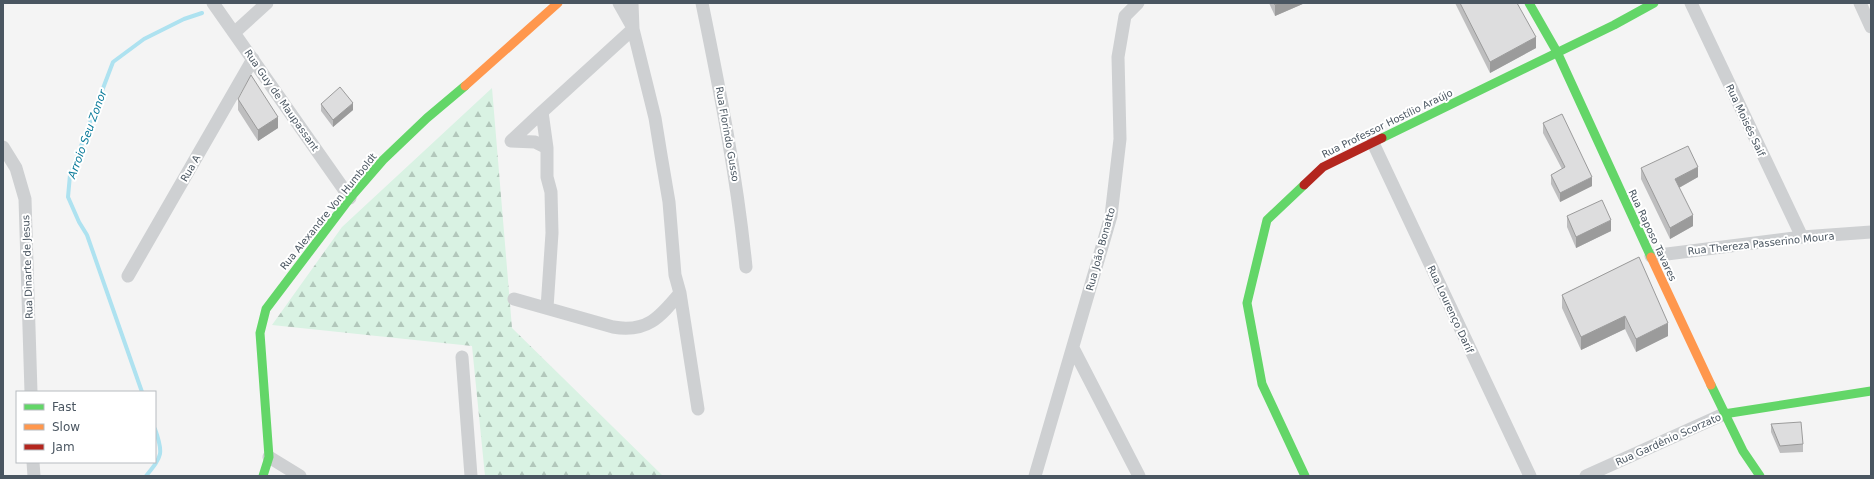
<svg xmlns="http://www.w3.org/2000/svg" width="1874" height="479" viewBox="0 0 1874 479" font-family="'DejaVu Sans',sans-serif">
<defs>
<pattern id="forest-firs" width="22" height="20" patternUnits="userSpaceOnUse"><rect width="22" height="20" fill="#d9f2e3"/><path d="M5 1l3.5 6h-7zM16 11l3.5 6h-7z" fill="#b2c7bb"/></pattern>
</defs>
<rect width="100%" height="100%" fill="#f4f4f4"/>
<path fill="url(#forest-firs)" d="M492 88 512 328 663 476H485L472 346 272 325 342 227Z"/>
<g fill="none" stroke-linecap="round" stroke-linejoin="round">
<path stroke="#aee2f0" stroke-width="4" d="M142 392 87 235 79 222 68 197 70 175 113 62 144 39 184 19 202 13
M146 476C162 456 164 454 155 429"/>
<path stroke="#ced0d2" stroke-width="13" d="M213 3 350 198
M619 3 632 26
M632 3 633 29 655 118 661 155 669 202 675 275 680 293 698 409
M702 3C720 91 737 177 746 267
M1691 3 1802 237
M1860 3 1871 27
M234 33 267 3
M542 112 511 141 535 142 547 148
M1373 143 1530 476
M3 147 16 168 25 199 31 392
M1651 256 1802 237 1871 232
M128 276 253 59
M514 299 613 327C647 333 660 317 680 293
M547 308 552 233 551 192 547 177V148L542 112 633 29
M1073 348 1139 476
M462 357 471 476
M269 457 300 476
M33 462 34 476
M1035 476 1111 216 1120 139 1118 57 1125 16 1138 3
M1586 476 1724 414"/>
<path stroke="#63d668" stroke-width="9" d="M1529 3 1557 52 1651 257
M1382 138 1614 25 1654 3
M1304 185 1267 220 1247 303 1262 384 1305 476
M1711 385 1743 451 1760 476
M1724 414 1871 391
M263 476 269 457 260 333 266 309 350 198 383 160 427 118 465 86"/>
<path stroke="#ff974d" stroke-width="9" d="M465 86 558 3
M1651 257 1711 385"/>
<path stroke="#b3261e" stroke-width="9" d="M1304 185 1323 167 1382 138"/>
</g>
<path fill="#bebebf" d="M1269 3H1305L1275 16Z
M1455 3H1517L1536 48 1490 73Z
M238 99 278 128 258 141 238 110Z
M321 104 353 110 333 127 321 111Z
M1543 123 1592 186 1560 202 1551 184V175L1562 169 1543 133Z
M1641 168 1698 177 1679 188 1693 226 1670 239 1641 179Z
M1567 216 1611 231 1576 248 1567 227Z
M1639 257 1668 336 1636 352 1625 329 1581 350 1562 308V295Z
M1771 424 1803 444V452L1780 453 1771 432Z"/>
<path fill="#9b9b9b" d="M1280 3H1305L1275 16V5Z
M1536 37V48L1490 73V62Z
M353 103V110L333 127V120Z
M278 117V128L258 141V130Z
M1698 167V177L1675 190V179Z
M1592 177V186L1560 202V193Z
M1693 215V226L1670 239V228Z
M1611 220V231L1576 248V237Z
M1625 316V329L1581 350V337Z
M1668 323V336L1636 352V339Z"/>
<path fill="#ddddde" stroke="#9b9b9b" d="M1274 3H1280L1275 5Z
M1460 3H1517L1536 37 1490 62Z
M251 75 278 117 258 130 238 99Z
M340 87 353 103 333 120 321 104Z
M1562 114 1592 177 1560 193 1551 175 1565 167 1543 123Z
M1688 146 1698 167 1675 179 1693 215 1670 228 1641 168Z
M1602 200 1611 220 1576 237 1567 216Z
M1639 257 1668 323 1636 339 1625 316 1581 337 1562 295Z
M1801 422 1803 444 1780 446 1771 424Z"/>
<g text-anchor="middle" stroke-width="4" stroke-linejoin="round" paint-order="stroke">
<g font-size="10" fill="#4a5661" stroke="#fff">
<text transform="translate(282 100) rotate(55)" y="4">Rua Guy de Maupassant</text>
<text transform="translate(1746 120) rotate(65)" y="4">Rua Moisés Saif</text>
<text transform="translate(1387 123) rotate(-26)" y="4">Rua Professor Hostílio Araújo</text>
<text transform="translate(728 134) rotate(80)" y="4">Rua Florindo Gusso</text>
<text transform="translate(190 168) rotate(-60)" y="4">Rua A</text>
<text transform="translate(328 211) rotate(-51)" y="4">Rua Alexandre Von Humboldt</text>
<text transform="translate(1653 235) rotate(65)" y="4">Rua Raposo Tavares</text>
<text transform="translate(1761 243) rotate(-6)" y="4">Rua Thereza Passerino Moura</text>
<text transform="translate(1100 249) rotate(-75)" y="4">Rua João Bonatto</text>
<text transform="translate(27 267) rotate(-92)" y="4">Rua Dinarte de Jesus</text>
<text transform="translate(1451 309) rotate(65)" y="4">Rua Lourenço Darif</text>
<text transform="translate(1668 439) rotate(-24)" y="4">Rua Gardênio Scorzato</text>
</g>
<g font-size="11" font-style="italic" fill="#0c7c9b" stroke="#fff">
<text transform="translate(87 134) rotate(-70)" y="4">Arroio Seu Zonor</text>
</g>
</g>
<rect width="1874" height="479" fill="none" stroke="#4a5661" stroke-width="8"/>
<rect x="16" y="391" width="140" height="72" fill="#ffffff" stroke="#b7bbc0"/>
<rect x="24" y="404" width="20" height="6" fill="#63d668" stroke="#b7bbc0"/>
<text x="52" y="411" font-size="12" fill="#4a5661">Fast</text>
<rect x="24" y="424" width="20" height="6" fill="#ff974d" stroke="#b7bbc0"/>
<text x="52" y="431" font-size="12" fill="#4a5661">Slow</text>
<rect x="24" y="444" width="20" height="6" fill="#b3261e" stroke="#b7bbc0"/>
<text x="52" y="451" font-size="12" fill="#4a5661">Jam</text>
</svg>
